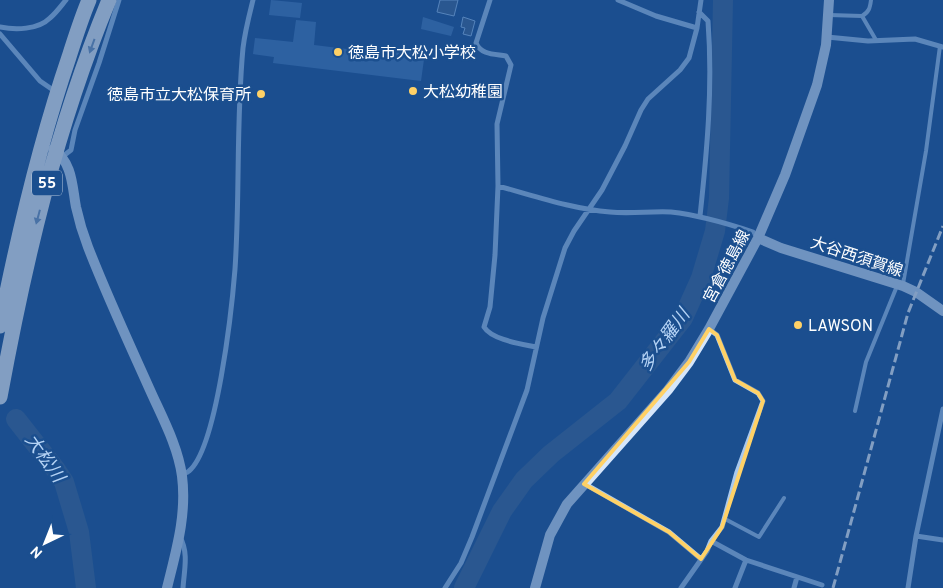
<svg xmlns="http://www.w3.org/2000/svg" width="943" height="588" viewBox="0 0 943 588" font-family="Overpass,'Noto Sans JP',sans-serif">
<rect width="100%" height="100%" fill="#1b4f8f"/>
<path fill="#3c6290" stroke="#9cc4f0" d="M440 0H458L454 16 437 12Z
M463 17 475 21 471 36 463 34 465 28 461 27Z"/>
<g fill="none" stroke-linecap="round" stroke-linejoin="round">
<path stroke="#3c6290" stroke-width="20" d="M16 419 56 470 64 482 79 532 86 588
M464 588 502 511 524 480 551 454 618 401 683 318 701 278 715 231 719 198 723 0"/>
</g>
<path fill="#4478b7" d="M271 0 302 3 300 18 269 15Z
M423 17 454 27 451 36 421 29Z
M296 20 316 22 314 45 387 54V48L425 52 421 81 273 63 274 57 253 54 255 38 293 42Z"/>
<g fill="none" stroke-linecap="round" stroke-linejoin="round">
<path stroke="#a9c9ee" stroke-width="4" d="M829 15 862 16C869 12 870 8 871 0
M862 16 876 40
M903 284 926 151 940 46
M855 411 866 362 897 286
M725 519 759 537 784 498"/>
<path stroke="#a9c9ee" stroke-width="5" d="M490 0 476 43C481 55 495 54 506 56L511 65 497 124 498 186 495 255 490 307 484 327C492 340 522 344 536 347
M618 0 656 16 697 28
M699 12 708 21C713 87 707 151 700 216
M0 27C15 30 38 30 50 18 56 13 61 6 66 0
M0 34 40 81 56 92
M827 37 868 41 915 39 943 47
M62 157 71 150 75 130 99 63 119 0
M498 186C535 196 572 209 610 212 630 214 651 211 671 212 699 215 726 223 753 232L758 238
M182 474C185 473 187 473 189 471 217 448 232 307 235 269 240 195 236 122 243 48 245 31 249 16 253 0
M585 484 669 532 701 559
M916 536 943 540
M180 537C189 553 184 571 183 588
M711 541 746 560 822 585
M445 588 461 563 472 537 527 390 543 318 565 248 574 231 602 190 625 146 641 110 648 99 680 70 689 58 697 28 701 0
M681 588 707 551 711 541 722 527 737 472 763 401 758 393 735 380 717 335 709 329
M735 588 746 560
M794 588 797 577
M908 588 916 536 943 409"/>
<path stroke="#d6e6fa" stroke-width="10" d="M53 149C73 163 72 186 76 207 79 221 83 234 88 247 107 296 129 343 150 390 162 417 178 446 182 476 187 515 176 551 167 588
M758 238 781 248 903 286 916 292 943 311
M535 588 550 535 567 504 668 390 689 362 709 329 758 238 785 175 817 85 826 45 829 0"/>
<path stroke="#fff" stroke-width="15" d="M0 326C18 235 39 145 69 57 75 38 81 19 89 0
M0 397C25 261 56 128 109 0"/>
<path stroke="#fff" stroke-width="3" stroke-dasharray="9 4" stroke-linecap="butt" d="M833 588 908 313 943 226"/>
</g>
<defs><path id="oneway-solid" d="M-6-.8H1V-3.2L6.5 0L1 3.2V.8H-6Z" transform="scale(1.25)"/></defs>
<g fill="#829ec1">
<use href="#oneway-solid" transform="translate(92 46) rotate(110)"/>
<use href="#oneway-solid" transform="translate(38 217) rotate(105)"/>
</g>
<path d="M0 0H943V588H0ZM709 329 717 335 735 380 758 393 763 401 722 527 701 559 669 532 584 484 689 362Z" fill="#1b4f8f" fill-opacity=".55" fill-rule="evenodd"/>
<path fill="none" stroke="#ffd166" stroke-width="4" stroke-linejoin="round" d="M709 329 717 335 735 380 758 393 763 401 722 527 701 559 669 532 584 484 689 362Z"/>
<g fill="#ffd166" stroke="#1b4f8f" stroke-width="2">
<circle cx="338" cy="52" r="5"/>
<circle cx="413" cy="91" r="5"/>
<circle cx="261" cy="94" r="5"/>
<circle cx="798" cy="325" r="5"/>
</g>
<g text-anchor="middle" stroke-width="5" stroke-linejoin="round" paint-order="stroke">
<rect fill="#1b4f8f" stroke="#bbcadd" stroke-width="1" x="32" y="170.5" width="30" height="25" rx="4"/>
<g font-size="15" font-weight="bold" fill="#fff">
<text x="47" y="188">55</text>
</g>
<g font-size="16" fill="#fff" stroke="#1b4f8f" text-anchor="start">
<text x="348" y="58">徳島市大松小学校</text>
<text x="423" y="97">大松幼稚園</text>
<text x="251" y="100" text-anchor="end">徳島市立大松保育所</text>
<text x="808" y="331">LAWSON</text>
</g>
<g font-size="16" fill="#fff" stroke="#1b4f8f">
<text transform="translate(857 256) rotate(18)" y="6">大谷西須賀線</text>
<text transform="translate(726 266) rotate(-62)" y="6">宮倉徳島線</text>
</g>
<g font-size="18" font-style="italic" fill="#b5d3f5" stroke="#1b4f8f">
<text transform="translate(664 340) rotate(-54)" y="6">多々羅川</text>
<text transform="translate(45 458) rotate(55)" y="6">大松川</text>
</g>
</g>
<g transform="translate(45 543) rotate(223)" stroke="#1b4f8f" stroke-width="4" paint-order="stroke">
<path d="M0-4L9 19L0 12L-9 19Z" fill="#ffffff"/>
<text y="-8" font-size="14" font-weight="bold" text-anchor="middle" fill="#ffffff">N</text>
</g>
</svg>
